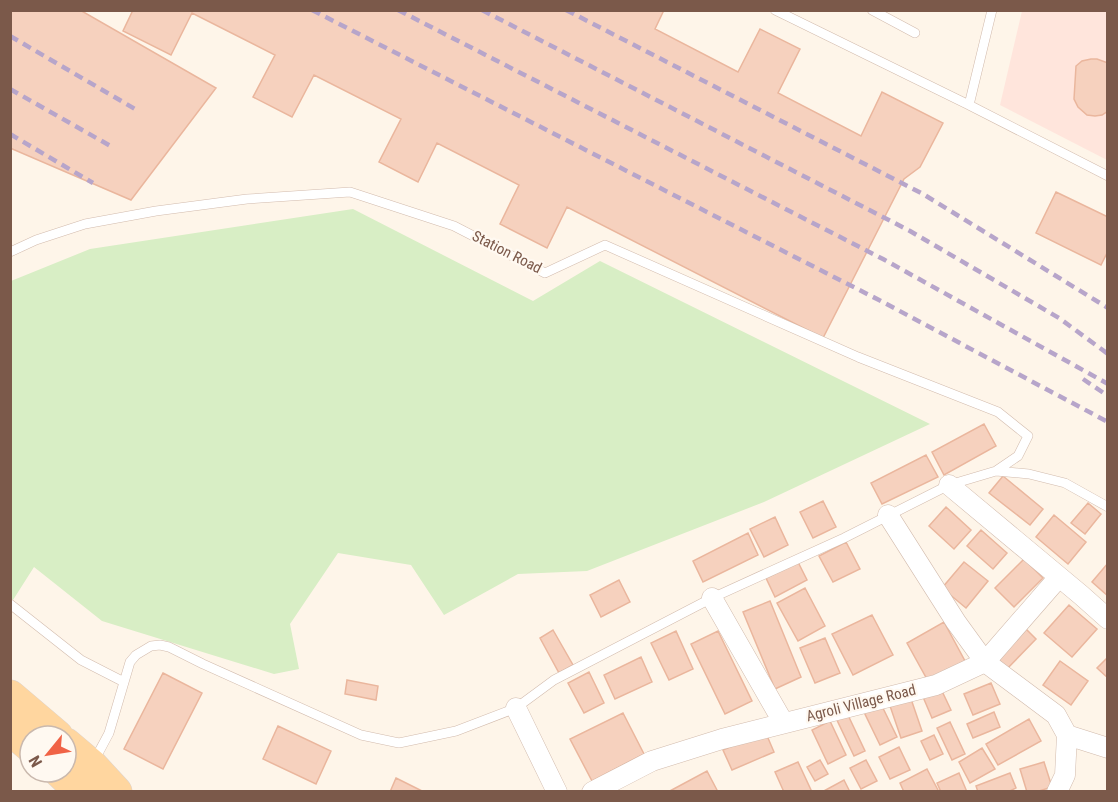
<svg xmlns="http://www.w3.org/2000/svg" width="1118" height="802" font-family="'Roboto Condensed',sans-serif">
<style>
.commercial{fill:#ffe5dc}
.green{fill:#d8eec5}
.building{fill:#f6d1be;stroke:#eab69d;stroke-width:1.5}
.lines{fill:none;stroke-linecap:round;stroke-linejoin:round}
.service-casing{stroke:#d2bbad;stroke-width:10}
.minor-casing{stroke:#d2bbad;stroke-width:21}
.primary-casing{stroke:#ddd4d0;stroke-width:33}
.service{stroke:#fff;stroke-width:9}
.minor{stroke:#fff;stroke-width:20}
.primary{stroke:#ffd69f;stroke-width:32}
.rail{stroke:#b7a5ca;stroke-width:4.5;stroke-dasharray:9 6;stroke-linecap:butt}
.labels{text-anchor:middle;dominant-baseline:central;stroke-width:4.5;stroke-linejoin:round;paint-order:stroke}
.street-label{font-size:15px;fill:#7b594a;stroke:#fff9f1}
</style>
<rect width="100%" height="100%" fill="#fef5e9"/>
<path class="commercial" d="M1022,11H1107V160L1000,105Z"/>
<path class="green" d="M353,209L533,301L600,261L930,424L764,502L587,571L518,574L444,615L411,565L338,553L290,624L299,669L274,674L102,621L34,567L13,600L11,598V281L90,249Z"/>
<path class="building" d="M10,10H80L216,88L131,200L10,148Z
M133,10H664L655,29L738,72L760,29L800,49L778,93L861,136L882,92L943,123L920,167L904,179L823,338L567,207L547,248L500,224L519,185L437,143L418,182L379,162L401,119L314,75L292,117L253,97L275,55L192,13L171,55L123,31Z
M1091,59H1097L1108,63V111L1102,115L1095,116L1087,115L1078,107L1074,99L1076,66L1082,61Z
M1056,192L1108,217V251L1101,265L1036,233Z
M984,424L996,446L944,475L932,452Z
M926,455L938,477L882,504L871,483Z
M1003,476L1043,509L1030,525L989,493Z
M823,501L836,527L813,538L800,512Z
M1088,503L1101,514L1085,534L1071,523Z
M946,507L971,530L954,549L929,526Z
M1054,515L1086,542L1068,564L1036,537Z
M775,517L788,545L764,557L750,529Z
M981,530L1007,553L993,569L967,546Z
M748,533L758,555L703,582L693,561Z
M846,542L860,569L833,582L819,556Z
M1024,559L1043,578L1014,607L995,588Z
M798,562L807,580L775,597L766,578Z
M964,562L988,581L966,608L942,588Z
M1108,563V596L1092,582Z
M619,580L630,602L601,617L590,595Z
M805,588L825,626L798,641L777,603Z
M770,601L801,677L775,689L743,612Z
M1069,605L1097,629L1072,657L1044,633Z
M872,615L893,655L853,675L832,634Z
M944,622L965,661L928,681L907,643Z
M1023,626L1036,639L1006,670L993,657Z
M553,630L573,665L559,673L540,638Z
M676,631L693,669L669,680L651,643Z
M718,631L752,701L725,714L691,644Z
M825,638L840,673L815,683L800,648Z
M641,657L652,682L615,699L604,675Z
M1108,657V678L1097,668Z
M1060,661L1088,681L1071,705L1043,685Z
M589,672L604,703L584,713L568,683Z
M163,673L202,693L163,769L124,749Z
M347,680L378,686L376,700L345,694Z
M991,683L1000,704L973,715L964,694Z
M941,689L951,710L932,718L923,697Z
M910,696L922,731L901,738L889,703Z
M880,702L897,737L880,745L863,710Z
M994,712L1000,727L973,738L967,724Z
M623,713L644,754L592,781L570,739Z
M847,713L865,751L854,756L836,718Z
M1029,719L1041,741L998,765L986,744Z
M830,721L846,755L828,764L812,730Z
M950,722L965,754L952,760L937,728Z
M278,726L331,751L316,784L263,759Z
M765,731L774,752L732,770L723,750Z
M934,735L943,754L930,760L921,741Z
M899,747L910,770L890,779L879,757Z
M982,748L995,769L970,783L959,762Z
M820,760L828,774L815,781L807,767Z
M866,760L877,781L861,789L850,768Z
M798,762L811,790L807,792H784L775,772Z
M1044,762L1052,787L1036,792H1027L1020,769Z
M927,769L939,792H904L900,783Z
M707,771L718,792H668Z
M959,773L967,792H941L937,783Z
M1010,773L1016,788L1008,792H978L976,786Z
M396,778L424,792H390Z
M844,780L850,792H822Z"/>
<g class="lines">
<g class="service-casing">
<path id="service" d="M775,10L969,105L992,10
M872,10L915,33
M969,105L1108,176
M10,252L36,240L85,224L156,211L247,199L350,192L454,226L545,273L605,245L858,357L998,412L1028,436L1018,456L996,471
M10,604L81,660L124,682
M94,761L109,733L130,662L136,655L151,646L160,645L169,647L203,664L361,735L399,743L456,731L516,708L554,680L712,598L844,538L949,485L996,471L1029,474L1065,483L1108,507"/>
</g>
<g class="minor-casing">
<path id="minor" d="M949,485L1081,595L1108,619
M888,515L956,622L985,662L1059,577
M712,598L783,722
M516,708L557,792
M592,792L652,761L722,739L936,685L985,662L1056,715L1067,735L1108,748
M1057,792L1065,775L1067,735"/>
</g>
<g class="primary-casing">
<path id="primary" d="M10,696L57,736
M10,729L30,746
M66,744L92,766L116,792
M60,772L81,792"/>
</g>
<use href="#service" class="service"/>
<use href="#minor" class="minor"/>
<use href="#primary" class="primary"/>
<path class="rail" d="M312,10L879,300L1108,422
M398,10L883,259L1108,384
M482,10L910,231L1059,318L1108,354
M566,10L923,194L1108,308
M10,36L135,109
M10,89L114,148
M10,134L93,183
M1083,379L1108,396"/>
</g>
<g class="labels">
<g class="street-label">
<text transform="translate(507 252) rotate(27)">Station Road</text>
<text transform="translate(861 703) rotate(-14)">Agroli Village Road</text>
</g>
</g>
<rect width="1118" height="802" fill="none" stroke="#7b594a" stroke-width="24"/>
<g transform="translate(48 754) rotate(240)"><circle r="28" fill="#fff9f1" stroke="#cab9ae" stroke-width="1.5"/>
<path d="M0-4.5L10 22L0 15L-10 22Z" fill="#f06346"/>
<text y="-9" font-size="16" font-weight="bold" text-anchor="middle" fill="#7b594a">N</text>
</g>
</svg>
